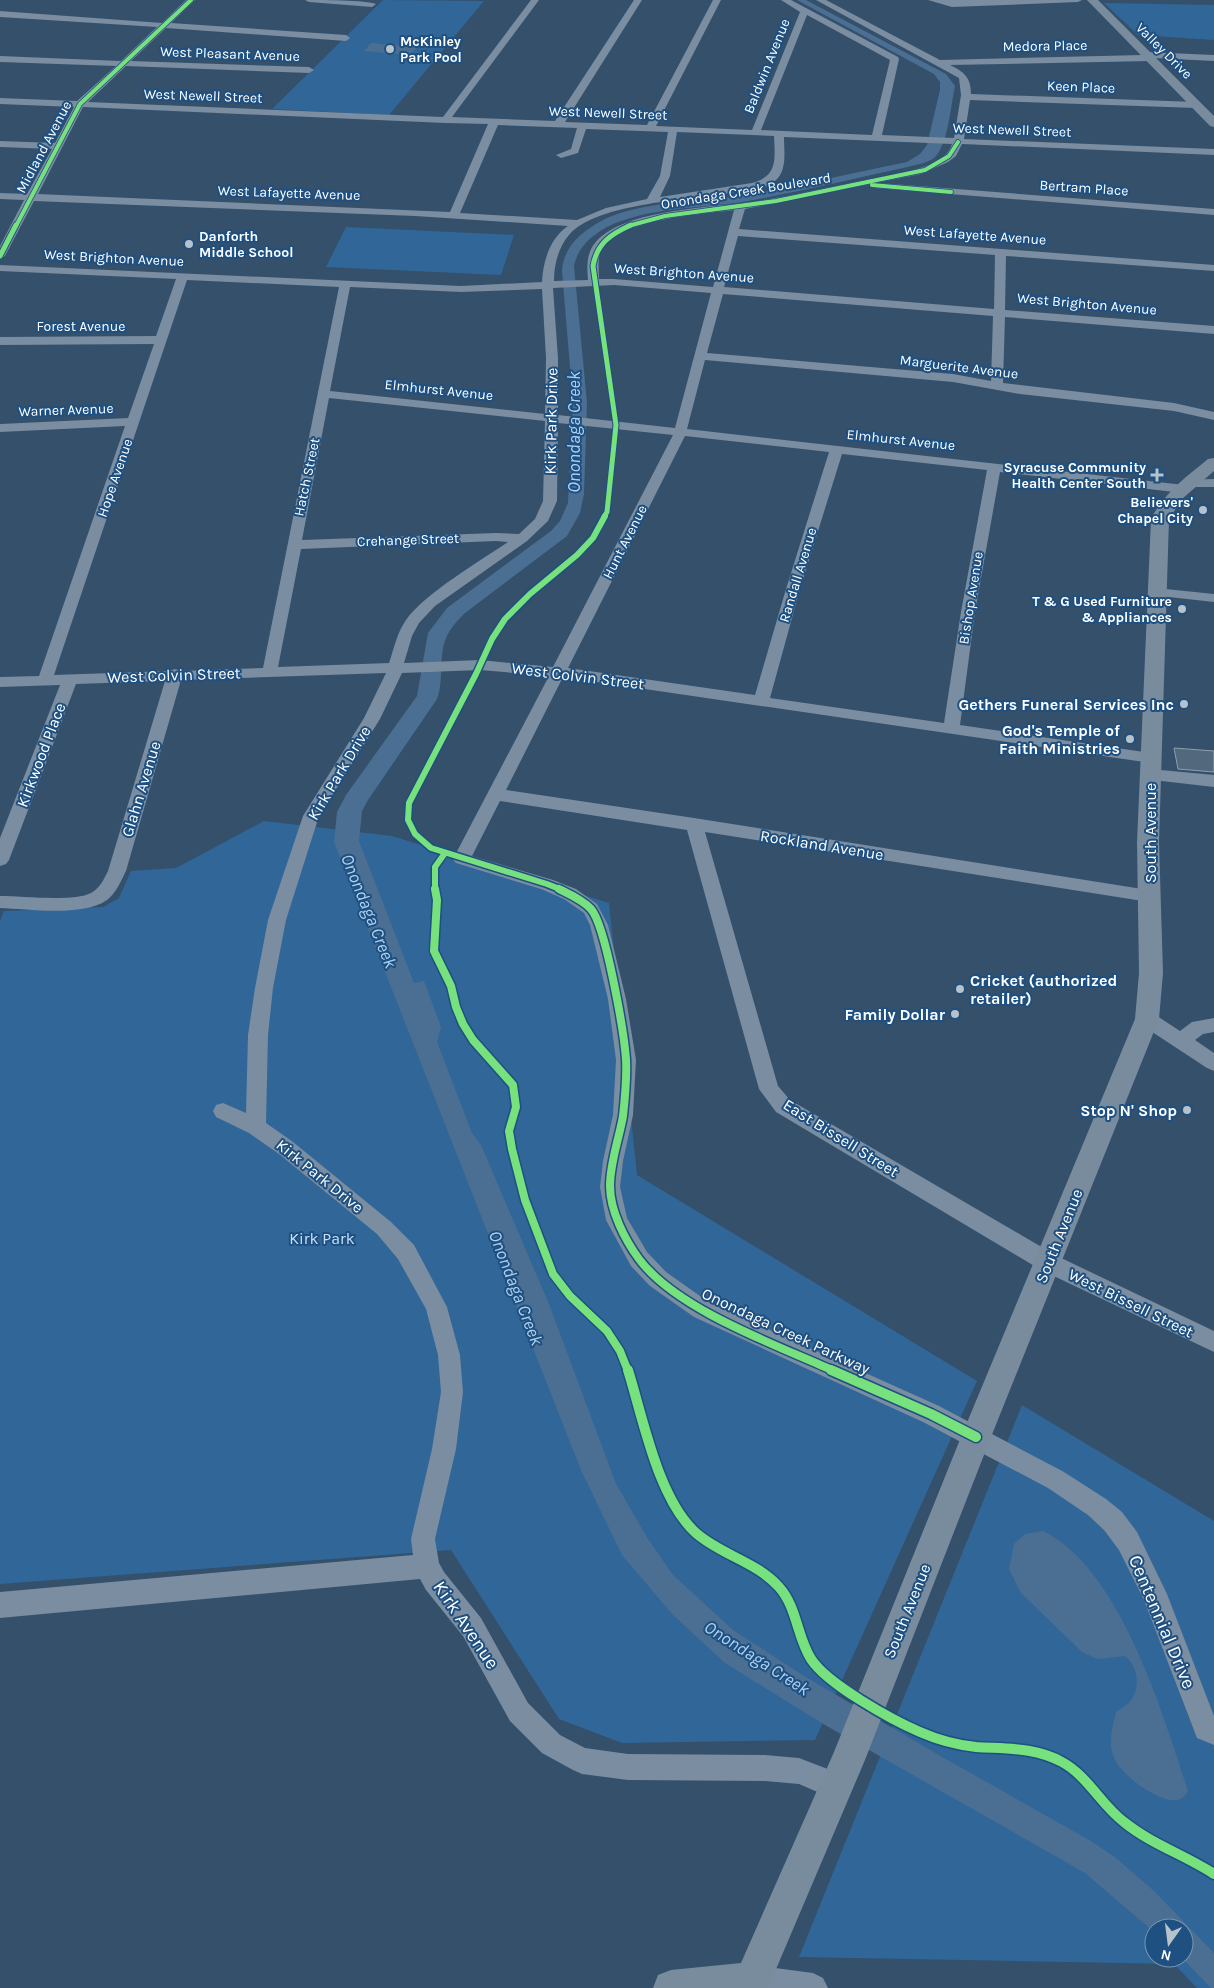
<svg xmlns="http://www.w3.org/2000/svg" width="1214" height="1988" font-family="Karla,sans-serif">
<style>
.green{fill:#316698;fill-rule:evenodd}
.water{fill:#4b6f92}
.building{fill:#52687d;stroke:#8e9faf}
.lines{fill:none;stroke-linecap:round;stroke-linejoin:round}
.minor{fill:#7a8da1;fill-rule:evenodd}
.major{fill:#798c9e;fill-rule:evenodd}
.cycleway-far4-casing{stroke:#1e5081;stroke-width:5.5}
.cycleway-far3-casing{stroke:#1e5081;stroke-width:7}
.cycleway-far2-casing{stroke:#1e5081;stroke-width:9}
.cycleway-far1-casing{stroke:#1e5081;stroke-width:11}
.cycleway-casing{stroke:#1e5081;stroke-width:13}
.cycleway-far4{stroke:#77e17e;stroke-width:4}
.cycleway-far3{stroke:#77e17e;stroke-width:5}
.cycleway-far2{stroke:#77e17e;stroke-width:6}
.cycleway-far1{stroke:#77e17e;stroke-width:8}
.cycleway{stroke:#77e17e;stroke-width:10}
.poi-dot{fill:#b8c2cb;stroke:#1e5081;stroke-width:2}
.labels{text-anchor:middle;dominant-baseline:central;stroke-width:4;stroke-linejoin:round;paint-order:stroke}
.far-poi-label{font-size:14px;font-weight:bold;fill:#fff;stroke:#1e5081;text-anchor:end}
.far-street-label{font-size:14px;fill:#fff;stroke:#1e5081}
.street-label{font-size:16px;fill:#fff;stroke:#1e5081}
.poi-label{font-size:16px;font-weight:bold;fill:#fff;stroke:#1e5081;text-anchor:end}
.park-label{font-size:16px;fill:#c7e0f7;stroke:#1e5081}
.water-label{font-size:18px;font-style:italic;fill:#aed1f1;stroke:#1e5081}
.near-street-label{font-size:19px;fill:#fff;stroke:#1e5081}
</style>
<rect width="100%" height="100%" fill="#34506b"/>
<path class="green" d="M383,0L484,1L389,115L272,109Z
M1104,3L1214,5V40L1138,35Z
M346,227L514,235L501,275L326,267Z
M264,821L392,836L609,903L637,1175L977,1381L815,1740L622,1743L559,1719L451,1550L0,1584V921L4,911L103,907L119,898L131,871L176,868Z
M1022,1405L1214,1521V1988H1197L1174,1964L799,1957ZM1154,1928H1184V1958H1154Z"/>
<path class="water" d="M797,0H806L946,74L955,86C951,104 948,146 934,158C927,163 919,164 912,166C857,178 803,191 748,201C702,209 650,206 607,227C591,236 578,247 574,266L587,403L584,494L580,513L567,536L465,613C459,619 452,626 448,634C437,654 445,679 437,699L368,800L362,811L359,841L414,983L424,981L441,1027L437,1042L472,1133L481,1145L549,1304L616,1484L648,1539L673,1575L733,1630L804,1676L937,1754L1089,1840L1115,1857L1155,1892L1214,1953V1988H1211L1182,1958H1184V1928H1154V1932L1085,1873L825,1725L725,1663L672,1614L622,1555L581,1470L334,842L337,812L346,795L417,696L428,633L447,608L551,531L560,521L568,503L573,403L562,271C564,245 582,231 605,219C644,201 697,202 739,196C795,187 851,173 907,162L920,154L927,145L940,90V82L934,74Z
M371,43L417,47L410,55L364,51Z
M1043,1531C1120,1568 1163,1714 1188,1791C1185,1795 1183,1799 1177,1800C1158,1803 1118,1773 1113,1755C1108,1741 1113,1726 1116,1712C1120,1709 1126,1706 1129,1703C1141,1689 1139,1667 1125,1656L1097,1659L1082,1652L1021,1593L1009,1569L1014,1544L1025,1534Z"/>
<path class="building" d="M1174,748L1214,751V772L1178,769Z"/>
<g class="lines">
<path class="minor" d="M186,0H195L171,23L346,35L350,38L346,41L166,28L131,61L309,67L314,70L309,73L126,66L88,102L443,117L531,0H539L452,117L555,121L634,0H642L565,122L647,125L713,0H721L656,126L752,130L800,12L781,0H791L898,57L899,59L882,135L954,138L961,95L959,78L816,0H826L940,60L1142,55L1146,52L1214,55V61L1154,58L1150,61L950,65C964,72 971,77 971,94L1196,102L1201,105L1196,108L970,100L964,139L1214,149V155L962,144L956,156L948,162L921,174L745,209L739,229L1214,265V271L1006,256L1005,310L1214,326V334L1005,317L1003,383L1174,403L1214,412V420L1174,411L1020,394L953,382L705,360L687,429L1184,485L1182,483L1184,480L1214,479V487H1188L1190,489L1188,492L1183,493L1000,472L975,612L960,725L1151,753L1157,754L1159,758L1157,762L1151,763L563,677L506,790L694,818L1155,891L1158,896L1155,901L1149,902L705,832L778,1086L790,1100L1057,1256L1214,1331V1352L1041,1270L776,1112L759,1089L687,830L500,801L472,856L553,880L576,889L597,904L608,925L626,999L636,1060L633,1115L623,1161L620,1187L627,1218L647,1252L666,1272L710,1303L939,1406L1064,1472L1106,1499L1122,1512L1137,1532L1167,1594L1214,1716V1745L1197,1738L1144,1600L1119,1550L1104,1530L1088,1515L1048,1488L923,1422L694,1317L650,1286L631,1266L606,1220L600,1187L603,1161L613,1115L616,1060L608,999L590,925L584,913L564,899L541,889L456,863L453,859L549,676L480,670L402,673L380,719L319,816L286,920L273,988L268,1035L266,1123L293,1142L391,1222L414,1245L447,1307L460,1355L463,1392L456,1449L435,1539L439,1563L444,1572L481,1618L528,1703L560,1735L585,1748L628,1754L765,1755L799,1758L846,1776L850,1786L846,1796L836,1800L799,1784L765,1781L628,1780L582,1774L573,1770L542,1753L510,1721L463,1636L426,1590L420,1579L0,1618V1592L413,1555L411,1539L432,1449L441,1392L438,1355L426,1309L398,1259L377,1234L279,1154L249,1133L216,1117L213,1111L216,1105L223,1103L246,1113L248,1035L255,988L268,920L303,816L364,718L386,673L181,680L126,871C121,881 116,893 107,900C83,917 28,909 0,908V896C21,896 74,902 91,893C100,888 104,879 108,871L165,681L76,684L9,860L6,864L0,866V838L60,685L0,687V677L39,676L125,426L0,432V424L128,418L154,344L0,345V337L156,336L176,279L0,271V265L461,286L542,282C543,261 550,238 568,226L415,216L34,201L5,256L0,259V246L24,200L0,199V193L27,194L52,149L0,147V141L55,143L74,107L0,104V98L77,101L116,66L0,62V56L121,61L157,27L0,17V11L162,23ZM807,15L890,60L872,135L761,130ZM83,107L445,123L488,124L450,212L38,194ZM498,125L577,128L571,149L556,155L561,158L578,153L586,129L668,132L660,176L647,199L606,208L577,220L460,213ZM677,132L774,136C775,159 778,176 752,183L660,197L670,176ZM784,137L952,144C949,154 940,160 931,164C911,173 887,175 865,180C824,188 783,198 742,203C702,208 621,211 595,243C586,254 587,267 588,280L554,281C554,265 558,248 569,235C597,202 694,200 736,192C750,190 769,189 778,178C787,167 784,150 784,137ZM734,210L713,287L614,279H599C599,270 597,258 602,249C620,219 702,214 734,210ZM738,236L995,255L994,309L724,287ZM187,280L339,287L263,668L181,671L175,669L169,671L54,675ZM614,285L711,293L675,428L558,415V358L553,288ZM350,287L461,292L542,289L546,358L545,414L330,391ZM723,294L993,316L991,381L953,374L707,353ZM329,398L545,421L543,501L535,519L519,534L496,533L302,540ZM558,423L673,435L553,667L480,660L404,663L412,636L419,623L435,606L527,541L548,521L557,501ZM685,436L829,452L786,589L755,695L568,668ZM842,454L987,470L961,612L944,723L770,698L800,589ZM496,541L508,542C480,561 424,594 406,620C397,633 394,648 389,663L278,667L301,549Z
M305,0C319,0 367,0 376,4L372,7L309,2Z
M928,0H1082L1078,2L952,7Z
M879,183L1214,209V215L875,188L874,186L875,184Z
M1156,588L1214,594V602L1151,595L1149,592L1151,589Z
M1150,769L1214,775V787L1144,779L1142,775L1144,771Z
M1147,1012L1154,1014L1180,1031L1192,1022L1214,1018V1032L1203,1034L1195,1040L1214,1053V1071L1207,1068L1140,1024L1137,1019L1140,1014Z
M752,1965L813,1973L823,1978L828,1988H741L737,1980L742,1970Z"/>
<path class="major" d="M1087,0H1098L1214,116V127L1210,126Z
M1214,458V471L1182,499L1169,519L1159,842L1163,973L1159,1019L991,1437L865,1760L768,1988H653L658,1975L671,1970L741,1963L834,1752L961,1437L1135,1019L1139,973L1137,842L1151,519C1164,493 1186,477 1208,459Z"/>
<g class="cycleway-far4-casing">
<path id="cycleway-far4" d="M872,185L951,192
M16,226L80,104L191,0
M628,226L665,216L776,201L925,170L949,156L958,142"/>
</g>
<g class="cycleway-far3-casing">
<path id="cycleway-far3" d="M0,256L16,225
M604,517L607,512L616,425L593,266C597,243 611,234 631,225"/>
</g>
<g class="cycleway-far2-casing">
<path id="cycleway-far2" d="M435,890V867L445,853
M562,890L547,884L431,848L415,834L408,820L409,803L476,674L492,639L505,619L530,594L577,555L593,538L605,516"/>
</g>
<g class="cycleway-far1-casing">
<path id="cycleway-far1" d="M435,889L437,900L434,951L451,986L456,1007L463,1024L473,1040L513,1085L516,1107L509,1131L512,1149L525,1200L553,1274L570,1296L607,1331L620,1351L628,1371
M559,889C569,894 583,900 591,909C606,926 624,1033 626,1059C627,1077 625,1098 623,1116C619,1139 610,1162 610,1186C610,1211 625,1240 639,1259C677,1310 777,1345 834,1371"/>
</g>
<g class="cycleway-casing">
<path id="cycleway" d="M628,1370C643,1418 658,1499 696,1533C721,1555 757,1562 779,1587C797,1607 797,1637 811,1659C827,1684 892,1720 920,1732C938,1740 957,1745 976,1747C1006,1749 1035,1747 1062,1762C1088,1776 1101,1805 1124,1822C1151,1844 1185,1855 1214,1874
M831,1370L931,1414L976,1437"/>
</g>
<use href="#cycleway-far4" class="cycleway-far4"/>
<use href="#cycleway-far3" class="cycleway-far3"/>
<use href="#cycleway-far2" class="cycleway-far2"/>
<use href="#cycleway-far1" class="cycleway-far1"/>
<use href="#cycleway" class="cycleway"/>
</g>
<g class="poi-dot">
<circle cx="390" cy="49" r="5"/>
<circle cx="189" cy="244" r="5"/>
<path d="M1154.5 467.5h5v5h5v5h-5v5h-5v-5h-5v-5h5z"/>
<circle cx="1203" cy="510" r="5"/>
<circle cx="1182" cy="609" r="5"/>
<circle cx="1184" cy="704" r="5"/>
<circle cx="1130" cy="739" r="5"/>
<circle cx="960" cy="989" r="5"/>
<circle cx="955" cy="1014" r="5"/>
<circle cx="1187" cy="1110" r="5"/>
</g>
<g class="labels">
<g class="far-poi-label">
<text x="400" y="41" text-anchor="start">McKinley<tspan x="400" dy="16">Park Pool</tspan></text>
<text x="199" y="236" text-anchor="start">Danforth<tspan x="199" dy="16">Middle School</tspan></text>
<text x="1146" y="467">Syracuse Community<tspan x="1146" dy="16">Health Center South</tspan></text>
<text x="1193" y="502">Believers'<tspan x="1193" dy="16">Chapel City</tspan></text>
<text x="1172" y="601">T &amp; G Used Furniture<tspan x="1172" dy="16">&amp; Appliances</tspan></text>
</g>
<g class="far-street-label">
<text transform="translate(1045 46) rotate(-1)">Medora Place</text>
<text transform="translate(1164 51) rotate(45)">Valley Drive</text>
<text transform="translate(230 54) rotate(2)">West Pleasant Avenue</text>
<text transform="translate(767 66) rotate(-68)">Baldwin Avenue</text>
<text transform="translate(1081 87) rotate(2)">Keen Place</text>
<text transform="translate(203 96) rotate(2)">West Newell Street</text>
<text transform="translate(608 113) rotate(2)">West Newell Street</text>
<text transform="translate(1012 130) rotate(2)">West Newell Street</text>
<text transform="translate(44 147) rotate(-62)">Midland Avenue</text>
<text transform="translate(1084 188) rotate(4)">Bertram Place</text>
<text transform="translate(746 191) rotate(-9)">Onondaga Creek Boulevard</text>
<text transform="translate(289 193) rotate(2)">West Lafayette Avenue</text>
<text transform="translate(975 235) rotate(4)">West Lafayette Avenue</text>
<text transform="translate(114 258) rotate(3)">West Brighton Avenue</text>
<text transform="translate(684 273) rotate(4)">West Brighton Avenue</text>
<text transform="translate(1087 304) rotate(5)">West Brighton Avenue</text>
<text x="81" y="326">Forest Avenue</text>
<text transform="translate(959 367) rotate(7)">Marguerite Avenue</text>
<text transform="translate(439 390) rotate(6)">Elmhurst Avenue</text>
<text transform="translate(66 410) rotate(-2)">Warner Avenue</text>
<text transform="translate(901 440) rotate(6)">Elmhurst Avenue</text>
<text transform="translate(307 477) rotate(-78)">Hatch Street</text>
<text transform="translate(115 478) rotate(-71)">Hope Avenue</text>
<text transform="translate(408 540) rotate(-2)">Crehange Street</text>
<text transform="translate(625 542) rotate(-63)">Hunt Avenue</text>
<text transform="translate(798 575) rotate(-73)">Randall Avenue</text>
<text transform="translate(971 598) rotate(-81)">Bishop Avenue</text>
</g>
<g class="street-label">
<text transform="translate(551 421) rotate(-89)">Kirk Park Drive</text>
<text transform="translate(174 675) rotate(-2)">West Colvin Street</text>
<text transform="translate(578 676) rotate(7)">West Colvin Street</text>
<text transform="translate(41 755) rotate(-69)">Kirkwood Place</text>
<text transform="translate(339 773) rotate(-59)">Kirk Park Drive</text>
<text transform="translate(141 789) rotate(-73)">Glahn Avenue</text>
<text transform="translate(1150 833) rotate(-90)">South Avenue</text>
<text transform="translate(822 845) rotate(9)">Rockland Avenue</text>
<text transform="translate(841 1138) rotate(32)">East Bissell Street</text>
<text transform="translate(320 1176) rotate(39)">Kirk Park Drive</text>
<text transform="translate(1059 1236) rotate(-68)">South Avenue</text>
<text transform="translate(1131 1303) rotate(26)">West Bissell Street</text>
<text transform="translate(786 1331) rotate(25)">Onondaga Creek Parkway</text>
<text transform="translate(907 1611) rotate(-68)">South Avenue</text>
</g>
<g class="poi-label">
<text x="1174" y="704">Gethers Funeral Services Inc</text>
<text x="1120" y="730">God's Temple of<tspan x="1120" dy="18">Faith Ministries</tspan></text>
<text x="970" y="980" text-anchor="start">Cricket (authorized<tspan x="970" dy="18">retailer)</tspan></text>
<text x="945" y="1014">Family Dollar</text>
<text x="1177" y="1110">Stop N' Shop</text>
</g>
<g class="park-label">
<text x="322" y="1238">Kirk Park</text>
</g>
<g class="water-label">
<text transform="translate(574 432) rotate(-90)">Onondaga Creek</text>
<text transform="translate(369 911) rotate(68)">Onondaga Creek</text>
<text transform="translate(516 1288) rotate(69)">Onondaga Creek</text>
<text transform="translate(757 1658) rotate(33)">Onondaga Creek</text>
</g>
<g class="near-street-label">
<text transform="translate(1162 1622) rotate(67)">Centennial Drive</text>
<text transform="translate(466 1625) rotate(56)">Kirk Avenue</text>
</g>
</g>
<g transform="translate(1169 1943) rotate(194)"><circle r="24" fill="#1e5081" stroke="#7896b3"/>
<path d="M0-4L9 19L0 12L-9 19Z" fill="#b8c2cb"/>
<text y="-8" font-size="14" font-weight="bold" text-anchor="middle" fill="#ffffff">N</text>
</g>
</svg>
